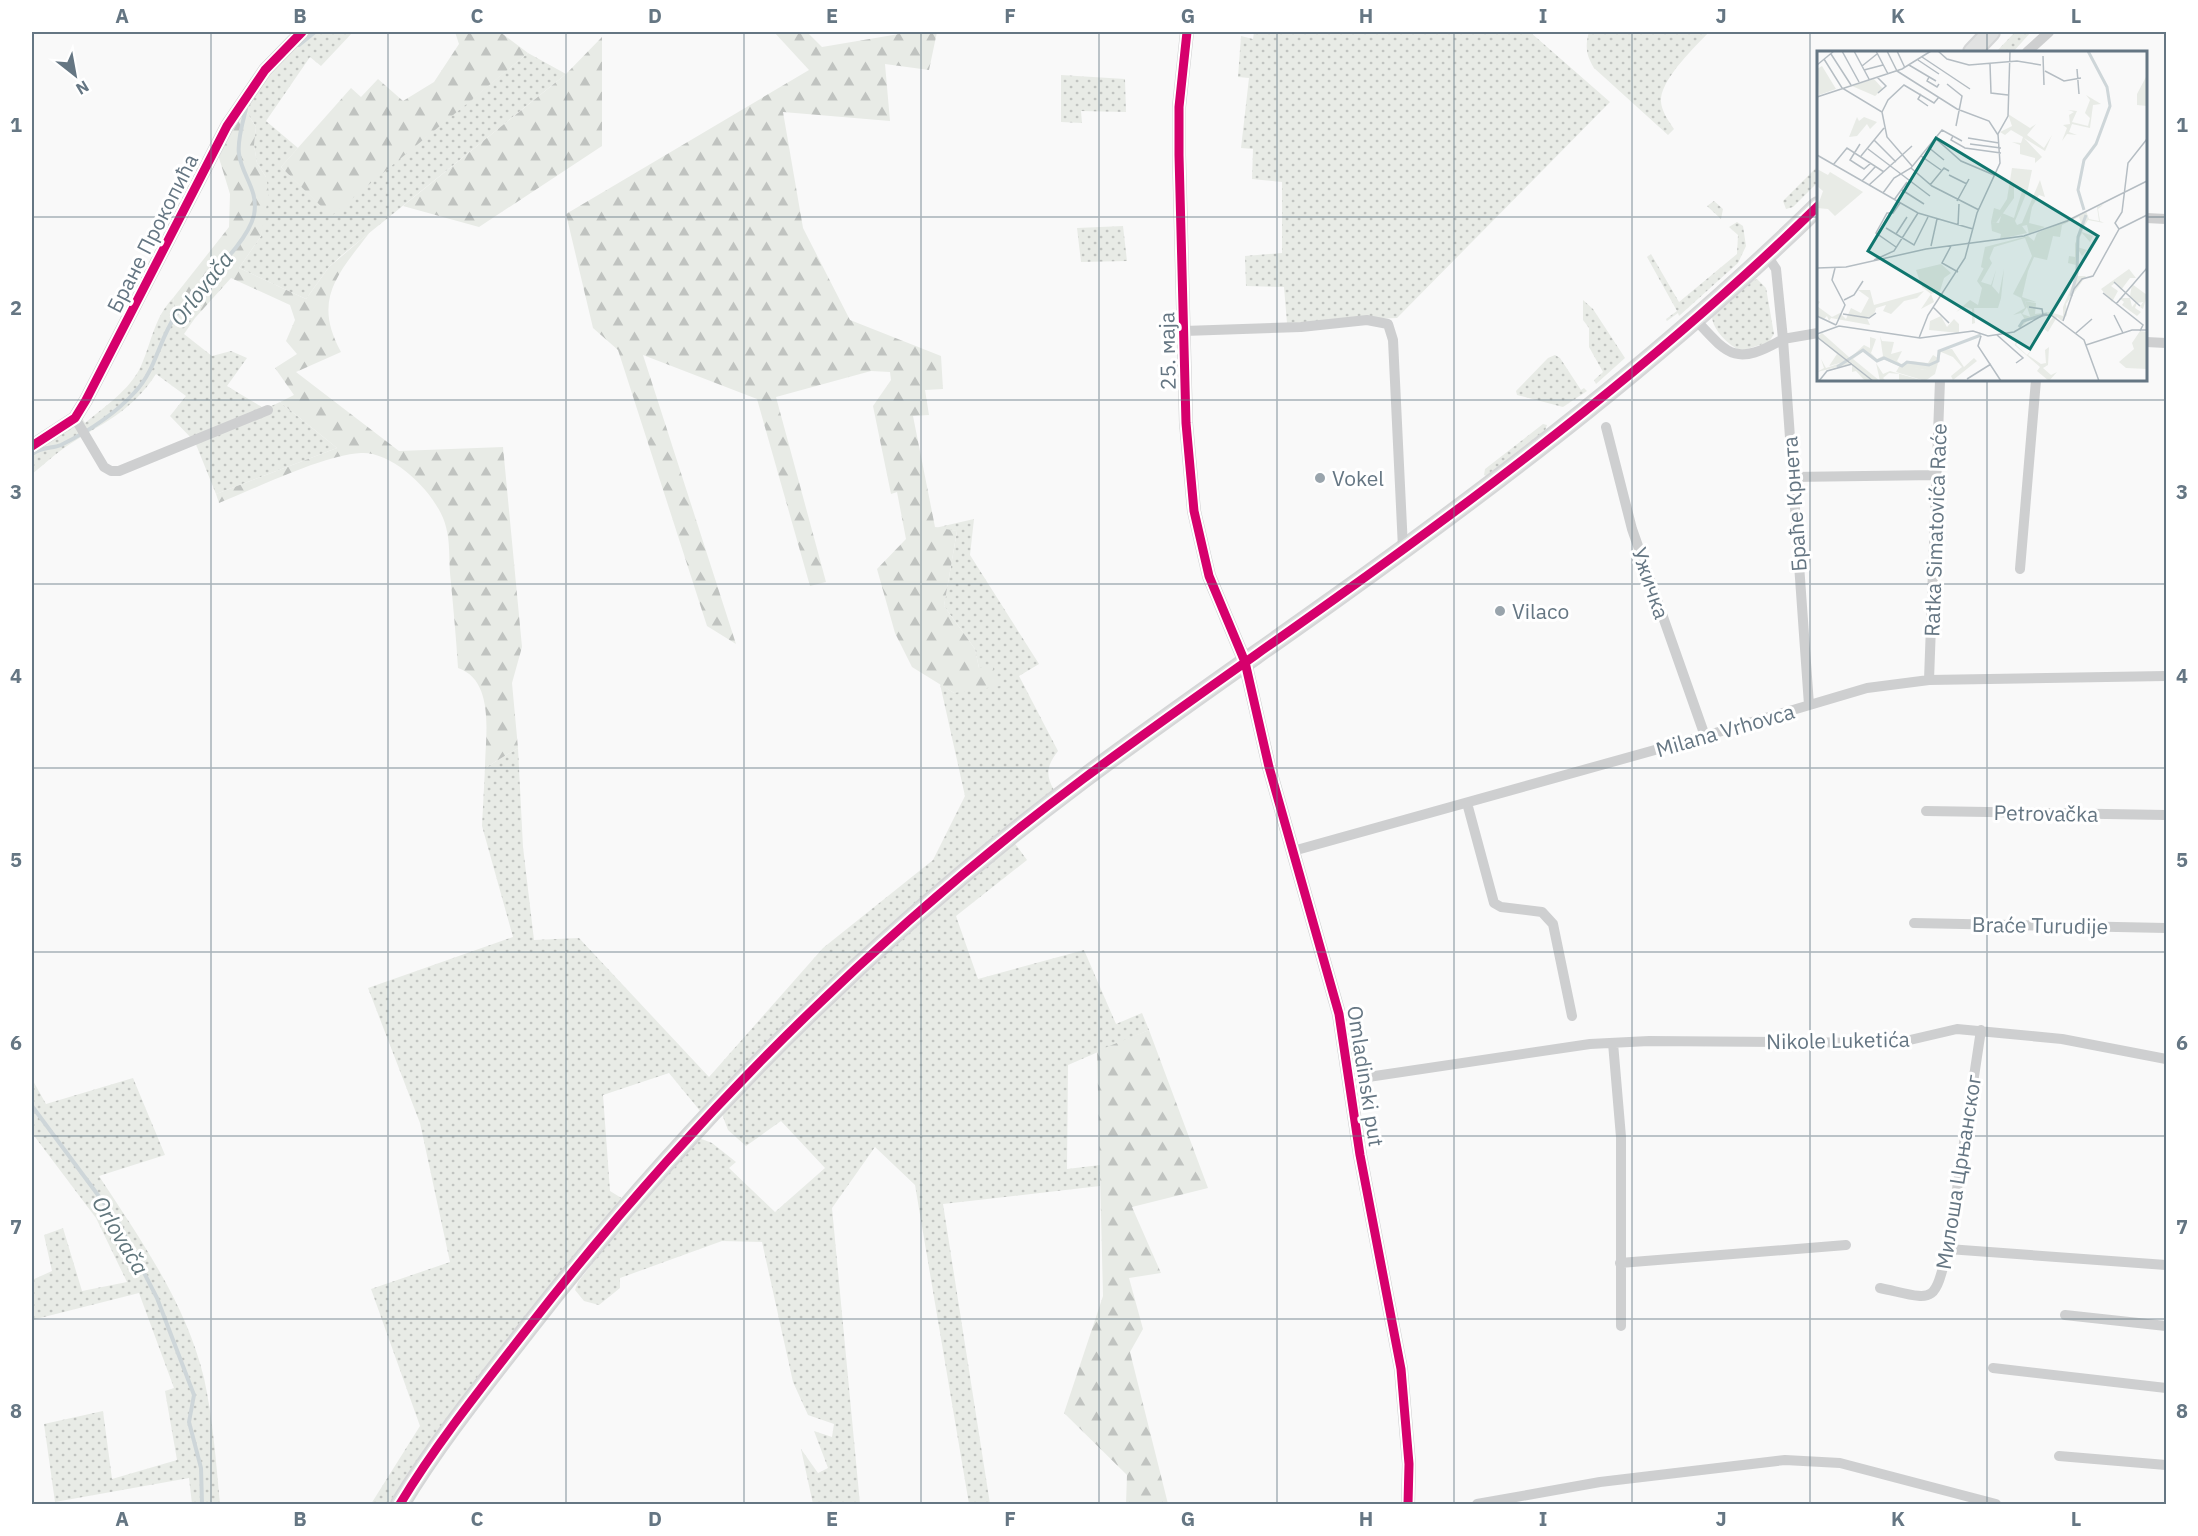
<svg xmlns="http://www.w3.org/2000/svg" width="2198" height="1536" font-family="'IBM Plex Sans',sans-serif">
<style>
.grass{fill:url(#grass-dots)}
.forest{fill:url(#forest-firs)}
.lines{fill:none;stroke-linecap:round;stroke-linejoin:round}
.stream{stroke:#ced6d9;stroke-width:4}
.primary-casing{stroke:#d5d6d7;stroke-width:20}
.minor{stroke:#cecfd0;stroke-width:10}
.tertiary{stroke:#cecfd0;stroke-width:14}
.primary{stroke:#e1e2e2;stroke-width:16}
.cycleway-casing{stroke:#fff;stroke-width:13}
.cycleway{stroke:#d6006c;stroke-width:9}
.grid{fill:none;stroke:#657683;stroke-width:1.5;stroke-opacity:0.55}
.poi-dot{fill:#99a4ac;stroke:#fff;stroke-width:2}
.labels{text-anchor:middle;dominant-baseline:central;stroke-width:6;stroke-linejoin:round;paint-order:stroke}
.street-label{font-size:21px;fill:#657683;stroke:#fff}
.poi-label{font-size:21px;fill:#657683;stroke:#fff;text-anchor:start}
.water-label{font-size:22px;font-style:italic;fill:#60757c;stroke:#fff}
.inset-river{fill:none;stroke:#ced6d9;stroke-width:3}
.inset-road{fill:none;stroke:#b5bdc3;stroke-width:1.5}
.view{fill:#0f766e;fill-opacity:0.15;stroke:#0f766e;stroke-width:3}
.inset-edge{fill:none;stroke:#657683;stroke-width:3}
.neatline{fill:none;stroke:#657683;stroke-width:2}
.grid-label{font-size:20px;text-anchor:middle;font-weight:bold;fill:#657683}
</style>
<defs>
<pattern id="grass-dots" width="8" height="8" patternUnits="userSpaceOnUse" patternTransform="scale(1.5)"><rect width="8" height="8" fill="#e8ebe6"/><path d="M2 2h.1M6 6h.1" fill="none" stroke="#c0c3c0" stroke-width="1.8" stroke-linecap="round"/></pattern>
<pattern id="forest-firs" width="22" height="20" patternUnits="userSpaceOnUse" patternTransform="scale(1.5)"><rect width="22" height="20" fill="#e8ebe6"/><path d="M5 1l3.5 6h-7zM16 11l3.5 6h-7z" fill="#c0c3c0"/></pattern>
</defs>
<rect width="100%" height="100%" fill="#f9f9f9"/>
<path class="grass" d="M301,32H353L321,66L310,57L266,121L298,148L281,167L331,215L528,53L566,74L342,255L329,267L306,299L239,268L261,236L266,177L257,163L254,145L256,127L241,103Z
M1254,32H1530L1610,102L1397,318L1287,323L1284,287L1246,286L1245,256L1282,253V182L1252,179L1253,149L1241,148L1249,78L1238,77L1241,36L1253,39Z
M1589,32H1709C1695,47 1664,76 1661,98C1660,109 1668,120 1674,129L1668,135L1594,68C1586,55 1585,46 1589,32Z
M2015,32H2031L2013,52H1996Z
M1061,75L1125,79L1126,112L1081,111L1082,123L1061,122Z
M1818,166V182L1793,207L1786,209L1783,201Z
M1714,201L1723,209L1721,219L1707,206Z
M1737,222L1743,226L1746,246L1738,263L1679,316L1678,313L1667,321L1666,319L1677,311L1647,257L1651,254L1679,302L1737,254L1738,235L1729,227Z
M1123,226L1127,261L1081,262L1077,228Z
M1757,279L1766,288L1774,334L1769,342L1741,351C1730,346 1712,330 1712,316L1748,283Z
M173,298L177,318H195L184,334L212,356L231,351L247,358L227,386L265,409L280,402L337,448L216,494L195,442L170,416L186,396L156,374C130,414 101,423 64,448C53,456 42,466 32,474V446L79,412L85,423C104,407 130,390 141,366C152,341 154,318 173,298Z
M1583,300L1593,309L1625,358L1596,384L1594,380L1603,372L1589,347V328L1583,320Z
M1555,355L1560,358L1581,390L1584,388L1587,391L1563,407L1517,395L1516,391L1548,358Z
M1543,424L1547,425L1545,431L1487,476L1484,475L1485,469Z
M974,519L970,555L1039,664L1019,676L1058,751C1047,765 1045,775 1054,790L966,862L857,959L701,1112L669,1073L603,1095L610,1191L623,1199C544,1296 456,1397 391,1504H371L420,1426L371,1289L450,1262L420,1123L368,988L513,937L482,826L485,768L518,748L523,847L534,940L579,938L709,1077L823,948L933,860L965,796L940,684L954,693L979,668L975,649L944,606L957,531L935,528Z
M1013,841L1027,860L956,916L978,979L1084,950L1116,1024L1142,1013L1149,1030L1068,1065L1067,1169L1100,1165V1186L943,1204L990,1504H969L915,1185L875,1147L832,1208L860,1504H813L801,1449L818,1473L828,1468L814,1431L832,1437L834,1424L808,1415L793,1382L762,1242L722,1241L620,1278V1288L599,1305L584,1301L575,1290L578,1282L625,1221L699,1138L712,1143L736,1162L729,1168L775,1212L825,1168L781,1121L746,1146L728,1130L722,1114C813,1016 913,929 1013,841Z
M133,1078L165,1155L99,1176C140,1239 186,1303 204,1378C213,1419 216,1462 220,1504H192L189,1478L55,1502L44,1424L103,1411L112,1479L177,1460L165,1391L174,1388L139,1293L32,1320V1280L52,1271L44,1235L63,1228L82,1291L127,1282L96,1218L32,1133V1079L46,1104Z"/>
<path class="forest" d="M455,32H500L528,53L331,216L281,167L351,88L361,97L378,79L403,101L434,82L459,44Z
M774,32H807L822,47L899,34L900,32H937L929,70L885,64L890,121L783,112L803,228L850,320L941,356L943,389L925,390L929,415L913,416L935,527L957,531L944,606L975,649L979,668L992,666L1000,686L954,693L912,667L895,633L877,569L906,539L897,492L891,494L873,406L891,380L890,372L871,371L776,397L826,582L810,586L757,399L643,355L736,644L707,626L618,350L593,328L566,214L809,70Z
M602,37V146L479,227L403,206L566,74Z
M241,103L256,127L254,145L257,163L266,177L269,193L261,236L239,268L306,299L329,267L370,232C338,274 312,299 341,352L296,372L399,451L503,447L522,647L512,683L518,748L485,768C485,738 496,681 458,668C456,636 453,604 450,573C449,558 450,541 446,527C439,496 394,451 361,453C323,455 257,488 219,503L216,494L337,448L280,402L294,395L275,368L297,354L286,341L295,320L290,305L231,278L195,318L177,319L173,298L229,227L230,194L219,158L223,133Z
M1149,1030L1208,1188L1132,1207L1161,1273L1129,1278L1143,1329L1130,1352L1168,1504H1126L1127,1475L1064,1413L1103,1296L1097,1051Z"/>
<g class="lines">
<path class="stream" d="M299,45L315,32
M32,454C44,446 52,449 61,445C87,432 116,413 135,392C156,370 159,339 176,315C196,286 246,248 254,215C259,190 242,176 239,154C237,141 243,121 246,109
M32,1106L118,1222L157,1298L194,1395L189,1422L201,1468L202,1504"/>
<g class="primary-casing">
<path id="primary" d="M1972,52L1991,32
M400,1504C438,1441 486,1382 531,1324C690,1120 876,934 1083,779C1166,717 1252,658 1336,598C1504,478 1670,351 1818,206"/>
</g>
<path class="minor" d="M2027,52L2049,32
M2146,218L2166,219
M1694,318C1728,355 1735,367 1783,339L1776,269L1766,254
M1184,331L1301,327L1367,320L1388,324L1393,340L1403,548
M2146,342L2166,343
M75,418L104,467L111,471H119L268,410
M1606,427L1632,529L1705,736
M1792,477L1937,475
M2020,569L2036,380
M1929,680L1940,380
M1809,705L1783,339L1818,333
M1467,803L1494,903L1501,907L1542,912L1553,924L1572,1016
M1926,811L2166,815
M1293,851L1705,736L1867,688L1929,680L2166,676
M1914,923L2166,928
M1613,1043L1621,1137V1326
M1348,1080L1590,1044L1649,1041L1897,1043L1957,1029L2062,1039L2166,1059
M1948,1249L2166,1265
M1620,1263L1846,1245
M1880,1288C1936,1300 1933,1306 1948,1249L1981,1030
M2065,1315L2166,1326
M1993,1368L2166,1388
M2059,1456L2166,1465
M1477,1504L1600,1482L1785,1460L1840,1463L1996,1504"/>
<path class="tertiary" d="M1187,32L1179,107V155L1186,423L1194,511L1209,576L1245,662L1269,767L1339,1014L1360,1155L1401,1369L1409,1464L1408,1504
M32,446L75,418L86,400L227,126L265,70L302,32"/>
<use href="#primary" class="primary"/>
<g class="cycleway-casing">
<path id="cycleway" d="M1187,32L1179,107V155L1186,423L1194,511L1209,576L1245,662L1269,767L1339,1014L1360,1155L1401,1369L1409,1464L1408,1504
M32,446L75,418L86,400L227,126L265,70L302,32
M400,1504C438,1441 486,1382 531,1324C690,1120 876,934 1083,779C1166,717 1252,658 1336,598C1504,478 1670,351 1818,206"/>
</g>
<use href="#cycleway" class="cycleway"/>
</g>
<path class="grid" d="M211,32V1504M388,32V1504M566,32V1504M744,32V1504M921,32V1504M1099,32V1504M1277,32V1504M1454,32V1504M1632,32V1504M1810,32V1504M1987,32V52M32,217H1818M2146,217H2166M1987,380V1504M32,400H2166M32,584H2166M32,768H2166M32,952H2166M32,1136H2166M32,1319H2166"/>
<g class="poi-dot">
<circle cx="1320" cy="478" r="6"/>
<circle cx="1500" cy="611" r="6"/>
</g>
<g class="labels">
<g class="street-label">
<text transform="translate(152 233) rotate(-63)">Бране Прокопића</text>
<text transform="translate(1167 351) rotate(-91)">25. маја</text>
<text transform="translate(1794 504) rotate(-94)">Браће Крнета</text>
<text transform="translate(1935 530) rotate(-88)">Ratka Simatovića Raće</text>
<text transform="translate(1651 583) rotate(71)">Ужичка</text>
<text transform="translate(1725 730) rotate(-16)">Milana Vrhovca</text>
<text transform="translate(2046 813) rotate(1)">Petrovačka</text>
<text transform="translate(2040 925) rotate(1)">Braće Turudije</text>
<text transform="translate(1838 1040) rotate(-1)">Nikole Luketića</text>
<text transform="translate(1366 1076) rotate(81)">Omladinski put</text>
<text transform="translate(1958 1172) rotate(-81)">Милоша Црњанског</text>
</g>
<g class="poi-label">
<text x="1332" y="478">Vokel</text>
<text x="1512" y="611">Vilaco</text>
</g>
<g class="water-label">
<text transform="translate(201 288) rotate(-52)">Orlovača</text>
<text transform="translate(121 1235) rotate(59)">Orlovača</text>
</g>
</g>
<g transform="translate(1817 51)">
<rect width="330" height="330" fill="#f9f9f9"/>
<path d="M269,44L284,53L276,54L273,77L255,73L252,81L260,84L250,83L245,90L250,77L246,74L253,73L252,64L257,61L251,59L260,60L255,71L271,75L273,67L268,62L273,49ZM191,63L213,77L219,73L210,84L227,97L235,84L228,100L207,87L225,106L218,112V107L203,103V94L195,91L204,92L206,86L194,79L188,84L183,81L195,75ZM40,66L42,70L47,66L60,71L53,78L50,73L40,85L32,86ZM0,118L11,124L13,121L46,141L18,165L11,158L0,157L6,140L0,135ZM223,129L228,146L222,144L215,156L212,172L228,176L212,183L210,174L205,175L210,182L183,188L184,183L175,180L174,171L182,172L185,162L197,167L206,137L211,138L198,170L200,174L205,172ZM287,153L281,158L283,170L287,172L271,169L267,176L279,182L267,177L265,181L276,185L273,191L265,182L262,188L260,196L270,199L265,205L261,198V225H269L249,253L250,264L245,270L240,266L231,281L227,278L236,266L225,263L214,268L208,250L219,252L218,263L233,261L246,265V256L257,230L259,214L251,212L252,205L258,206V193L265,175L262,166L245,174L243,186L236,185L230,209L217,206L211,220H208L215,205L208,187L177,196L168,218L164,216L168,196L211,185L217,190L220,182L269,160L272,168L282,170L280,156ZM124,213L134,222L127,227L123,240L114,243L117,251L104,258L114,243L105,236L99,219ZM312,218L319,227H313L304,239L298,232L294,235L301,240L295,251L284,238ZM315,233L330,244L326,258L323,256L326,251L320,252L318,257L324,261L320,265L305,254L307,251L302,247H313L315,256L319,251L313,245ZM41,239H53L57,254L107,240L100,247L87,250L74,263L66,260L69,254L59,257L57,264L50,267L53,274L14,267L12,270L10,265L7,268L0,264V249L3,251L0,255L15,266L23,262L29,268L34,257L44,262L52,247ZM124,265L130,276L137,268L142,273V282L112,279L113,270ZM5,282L33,307L47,294L53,297V286L59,288L54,302L60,308L66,305L63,285L65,290L77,291L74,303L85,300L80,310L84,313L94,310L111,312L116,304L121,307L122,299L135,298L147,316L157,307L160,310L136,329L134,325L145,316L136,306L124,301L118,323L108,330L117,312L108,319L82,315L66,308L60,311L47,300L36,308L63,330L59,312L66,323L73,320L107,330H82V323L72,322L66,327L69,330H48L39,320L35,321V315L31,308L33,313L0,321L7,317L4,308L9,317L27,311L12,315L20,303L0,286ZM199,289L201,291L199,294L210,304L218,295L211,304L224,313L229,312L228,299L232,296L231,314L226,317L234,324L240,321L232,330L220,320L223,316L194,291L198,294Z" fill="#e8ebe6"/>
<path d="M330,24V55L320,54V43ZM195,117L215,119L211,138L197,136V147L179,172L174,171L177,157L183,159L190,148ZM170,203L175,212L164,231L174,234L179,219L175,235L182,243L187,218L184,247L181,257H157L158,272L155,273V258L148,256L139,261L153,249L161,254L165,237L160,230L170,211ZM208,220H211L205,246L219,251L208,250L210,256L205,263L214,266L200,280L207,267L204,262L196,264L208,257L204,247L196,243ZM323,280L330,281V318L309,317L302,311L317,298L315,292ZM120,313L108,330L79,321L83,314L108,319L110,314Z" fill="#e8ebe6"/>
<path d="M5,15L19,38L2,44L0,18ZM57,28L66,38L58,45L35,35Z" fill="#e8ebe6"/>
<path class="inset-river" d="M267,159L261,139L267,109L279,93L293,55L290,36L271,0M254,245L260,222L261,186L269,164M202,276L206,270L230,263M20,316L46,299L60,310L67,307L85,315L90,311L112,314L121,310L122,300L164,284"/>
<path class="inset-road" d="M25,0L42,31M37,0L52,28M59,0L71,23M70,0L80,20M80,0L88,17M121,0L130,8L152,14L200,10L224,14M14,3L34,34M226,5L227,34M105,6L153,38M7,8L25,37L65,61L70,86L95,115M101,9L122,23M173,13L174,42L191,44M0,14L17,0M92,14L119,30M45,15L60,3M260,18L262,43M47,19L66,14M80,20L140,58L172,70L181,84M228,20L247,30L264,27M60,26L69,35L61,42M112,26L110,30L120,36L122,33M130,33L145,45L139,75M104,43L101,48L111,55M0,46L85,18L114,0M65,61L71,49L87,34L117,52L122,46M136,85L134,89L148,97L184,102M118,87L144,110L177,124M151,87L182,92M57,89L79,111M43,93L33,109L47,118L54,112M153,93L184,97M111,96L127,109M51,98L113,145M0,104L101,162L156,178M44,105L67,77M104,105L124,119M16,114L30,97L67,121M94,117L115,135L162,159M132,124L150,133M45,130L59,115M52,134L95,95M113,134L127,117L132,120M85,139L107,153M66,142L77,127L94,117L125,79L145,90M77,149L90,131M140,150L152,128M141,174L142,153M69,177L97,194L111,166M302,178L330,164M79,183L90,166M114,195L120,168M134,195L125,212L141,221M79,196L59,182L70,162H76L83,152M57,209L77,200L101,162M0,217L29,216L109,198L207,185L250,170L330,130M18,217L15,229L28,254L19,274M297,231L323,255M286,242L326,274L323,280M27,249L37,244L46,230M299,253L330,217M116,256L132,272M212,256L225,258L226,264M26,263L52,267L59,262M297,264L306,282M0,265L19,274M246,270L257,238L265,228L276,225L302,178L298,172L305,161L311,112L330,88M259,282L275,268M0,283L22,275L103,287L156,280L171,285L197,281L226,264H234L267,289L282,330M180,284L206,307L199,312M164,285L161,295L184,330M0,286L56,330M102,287L111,264L148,207L160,162L183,112L181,83L191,65L193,0M269,294L315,279H330M150,328L174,313M2,330L10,320L35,313"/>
<path class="view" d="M119,87L281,185L213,298L51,200Z"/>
<rect width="330" height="330" class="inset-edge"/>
</g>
<rect width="2198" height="1536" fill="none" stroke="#ffffff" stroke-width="66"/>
<g transform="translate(75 75) rotate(149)" stroke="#ffffff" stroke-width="4.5" paint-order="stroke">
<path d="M0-4.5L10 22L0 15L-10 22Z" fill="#657683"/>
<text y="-9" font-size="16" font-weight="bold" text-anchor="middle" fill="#657683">N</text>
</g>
<rect x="33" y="33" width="2132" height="1470" class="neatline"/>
<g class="grid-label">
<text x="122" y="23">A</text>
<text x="300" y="23">B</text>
<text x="477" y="23">C</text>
<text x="655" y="23">D</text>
<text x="832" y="23">E</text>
<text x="1010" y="23">F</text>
<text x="1188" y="23">G</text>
<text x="1366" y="23">H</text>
<text x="1543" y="23">I</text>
<text x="1721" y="23">J</text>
<text x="1898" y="23">K</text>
<text x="2076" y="23">L</text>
<text x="16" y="132">1</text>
<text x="2182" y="132">1</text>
<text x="16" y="315">2</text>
<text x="2182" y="315">2</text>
<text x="16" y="499">3</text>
<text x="2182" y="499">3</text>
<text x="16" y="683">4</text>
<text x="2182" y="683">4</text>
<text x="16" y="867">5</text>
<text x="2182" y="867">5</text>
<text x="16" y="1050">6</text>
<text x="2182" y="1050">6</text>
<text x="16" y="1234">7</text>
<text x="2182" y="1234">7</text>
<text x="16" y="1418">8</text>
<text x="2182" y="1418">8</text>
<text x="122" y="1526">A</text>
<text x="300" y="1526">B</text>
<text x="477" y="1526">C</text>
<text x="655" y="1526">D</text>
<text x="832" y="1526">E</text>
<text x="1010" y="1526">F</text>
<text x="1188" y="1526">G</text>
<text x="1366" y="1526">H</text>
<text x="1543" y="1526">I</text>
<text x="1721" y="1526">J</text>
<text x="1898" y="1526">K</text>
<text x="2076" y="1526">L</text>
</g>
</svg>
